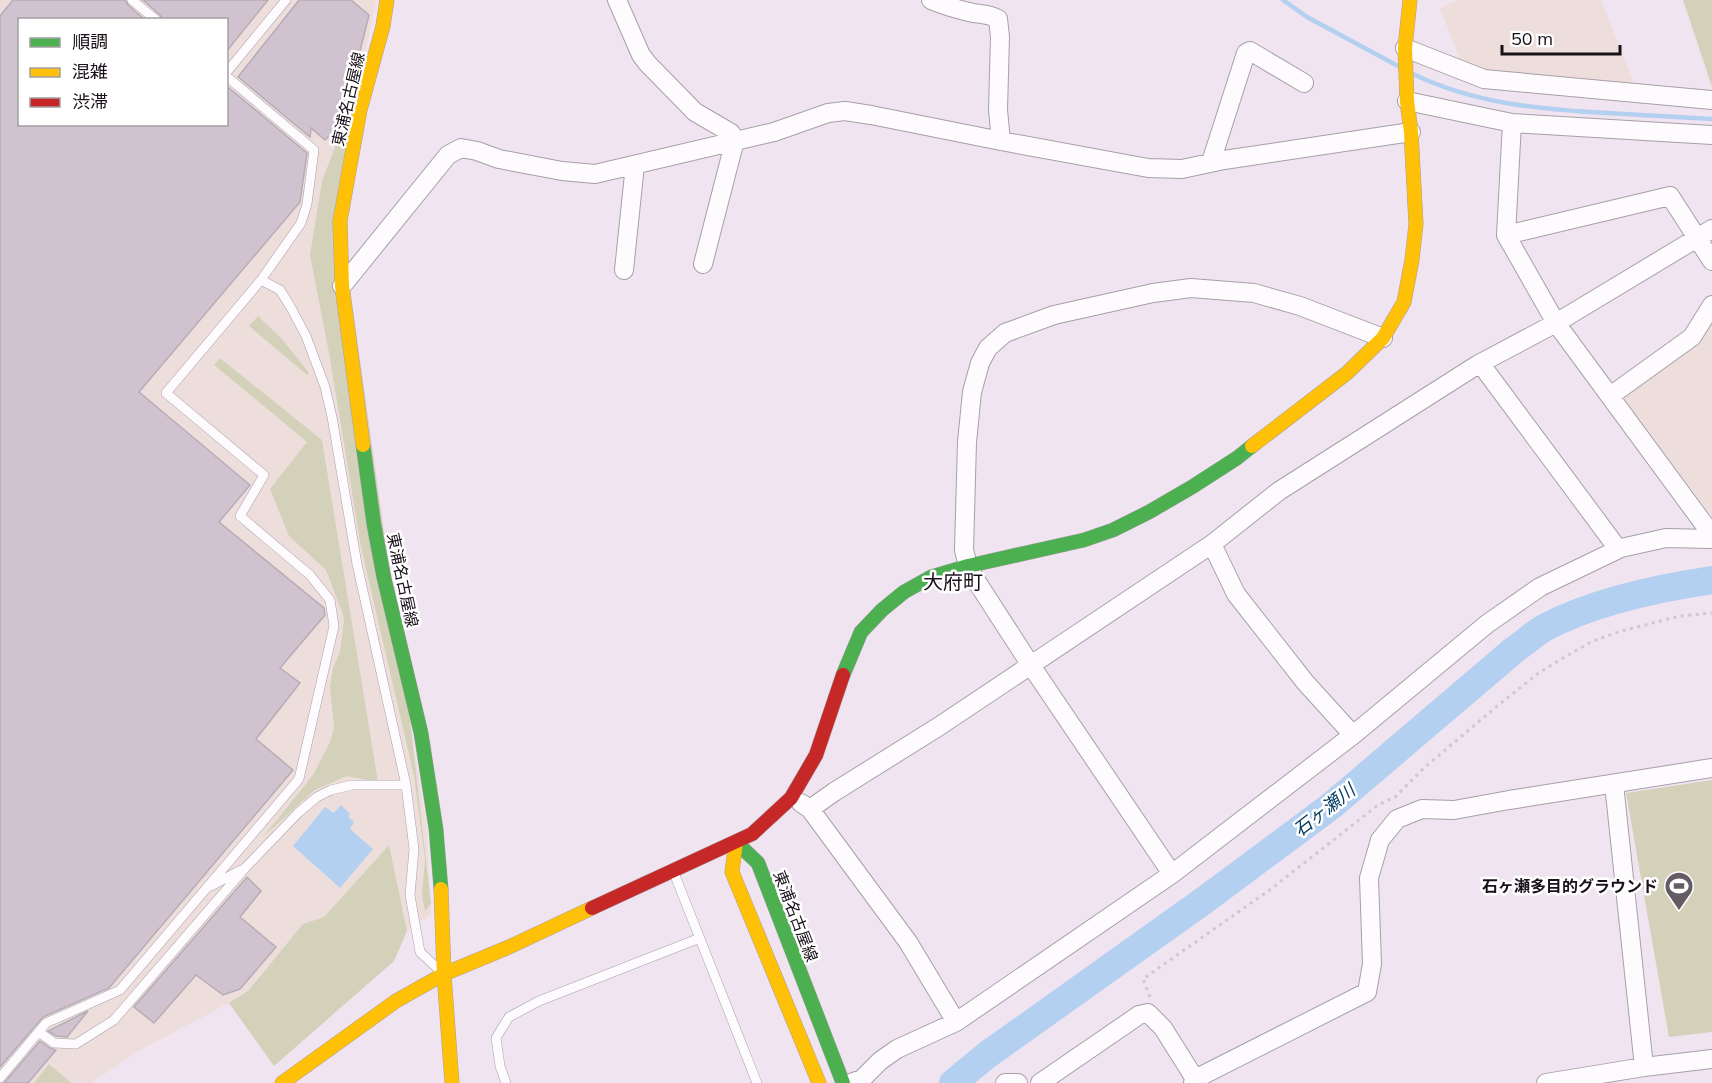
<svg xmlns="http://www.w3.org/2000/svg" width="1712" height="1083" font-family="Mulish,'Noto Sans JP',sans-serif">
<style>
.industrial{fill:#eededb;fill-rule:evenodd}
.education{fill:#eddedb}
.green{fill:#d4d1bb}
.water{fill:#b3d0f1}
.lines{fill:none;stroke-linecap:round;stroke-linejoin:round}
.stream{stroke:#b3d0f1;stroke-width:4.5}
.river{stroke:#b3d0f1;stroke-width:28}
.building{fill:#d1c2cf;stroke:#b6acb5;stroke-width:1.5}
.lane-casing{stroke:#a89fa8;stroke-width:10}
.street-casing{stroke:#a89fa8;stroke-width:20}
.fast-casing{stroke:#a89fa8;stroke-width:15}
.slow-casing{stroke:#a89fa8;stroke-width:15}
.jam-casing{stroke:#a89fa8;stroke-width:15}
.path{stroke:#cdc9cd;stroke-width:3;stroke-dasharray:3 4.5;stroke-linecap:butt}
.lane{stroke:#fdfbfd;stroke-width:9}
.street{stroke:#fdfbfd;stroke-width:18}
.fast{stroke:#4caf50;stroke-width:14}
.slow{stroke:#ffc107;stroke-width:14}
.jam{stroke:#c62828;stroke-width:14}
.labels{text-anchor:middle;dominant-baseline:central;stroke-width:5;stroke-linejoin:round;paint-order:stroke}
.street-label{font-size:16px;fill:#191119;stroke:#fff}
.poi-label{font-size:16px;font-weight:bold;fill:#191119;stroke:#fff;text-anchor:end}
.water-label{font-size:18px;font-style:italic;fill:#00385e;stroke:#fff}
.quarter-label{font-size:20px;fill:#191119;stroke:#fff}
</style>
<rect width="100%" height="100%" fill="#f0e4f0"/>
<path class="industrial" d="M0,0H376L331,218L427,830L431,915L407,931L394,961L274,1066L229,1003L140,1050L91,1083H0ZM20,20H226V124H20Z"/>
<path class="education" d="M1459,0H1601L1635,85L1465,72L1440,8Z
M1712,312V517L1624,398L1691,348Z"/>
<path class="green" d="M1683,0H1712V87Z
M348,135L337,195L409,711L431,904L425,911L422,895L425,859L414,776L361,547L329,353L310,255L322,181L337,142Z
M258,316L282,339L309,373L307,375L249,326Z
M220,358L322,440L378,782L347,776L315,790L263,837L313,775L330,742L334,728L330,687L333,668L340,651L344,620L342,612L326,570L289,536L270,489L307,442L214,365Z
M1712,780V1032L1669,1037L1626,793Z
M389,845L407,931L394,961L274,1066L229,1003L248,991L303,924L324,917Z
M49,1064L71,1083H34Z"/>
<path class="water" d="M341,805L350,814L348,817L354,822L350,829L373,849L340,888L293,846L325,807L334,813Z"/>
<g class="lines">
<path class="stream" d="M1283,0L1307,17L1398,66
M1413,74C1475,104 1539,109 1606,113C1641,115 1677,117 1712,119"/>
<path class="river" d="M953,1083L987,1055L1206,899L1331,806L1514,650C1524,643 1534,634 1544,628C1592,602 1658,588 1712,580"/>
</g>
<path class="building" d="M13,0H125L128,5L145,20H20V124H226V91L229,88L307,153L300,202L139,392L250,485L219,522L324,608L325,615L280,668L300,683L256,739L293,770L109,988L43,1017L0,1067V16Z
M143,0H268L226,52V20H163L160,15Z
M299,0H351L369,15L342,123L325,140L311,128L310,137L238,77Z
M247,877L261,891L240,917L276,947L240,989L223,995L196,975L154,1023L134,1007Z
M88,1011L67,1037L56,1036L48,1031Z
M40,1041L50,1048L56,1050L28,1083H4Z"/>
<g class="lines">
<g class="lane-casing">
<path id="lane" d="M132,0L156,20
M226,73L286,0
M261,280L280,290L290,306L306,336L325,387L332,417L357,564L406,785L414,849L410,895L420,952L437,968
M674,873L757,1083
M211,886L241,870
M39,1032L54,1043L76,1044L114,1020L246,867L298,813L317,797L331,790L352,785H406
M0,1078L46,1023L120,990L299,779L334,626L330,600L310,575L240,516L264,475L166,393L261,280L301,223L307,204L314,150L226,76
M506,1083L500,1066L496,1038L509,1017L539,1001L700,938"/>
</g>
<g class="street-casing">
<path id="street" d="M617,0L641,55L648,64L695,112L731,133L735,140
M931,0C943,5 956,9 969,12C981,15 987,13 998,19L1000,37L998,110L1001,141
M1405,48L1484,79L1712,100
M1407,101L1512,123L1712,135
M1512,123L1506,235L1556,323L1712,535
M1211,162L1246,53L1250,51L1304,83
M1506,235L1670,196L1712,261
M703,264L735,140
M624,270L635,165
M342,286L448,155L461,148L477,151L499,159L562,171L595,174L774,132L828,113L845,111L871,115L1001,141L1148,168L1182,169L1224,160L1411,132
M1480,363L1618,549
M1610,396L1692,337L1712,305
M1212,544L1236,594L1305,682L1353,735
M1614,784L1644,1067
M801,803L810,809L908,942L956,1022
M810,809L834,792L938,727L1212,544L1279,491L1477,365L1556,323L1712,229
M1172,874L1030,664L975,579L968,566L964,550L967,442L972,392L980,363L988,348L1005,333L1054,315L1153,293L1191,288L1254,293L1300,306L1383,338
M851,1083L862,1079L880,1061L897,1049L956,1022L1172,874L1353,735L1487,624L1540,587L1621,548L1666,538L1712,539
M1005,1083H1018
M1040,1083L1139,1015L1148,1013L1163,1028L1195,1079
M1193,1083L1195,1079L1367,992L1372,964L1369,878L1380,840L1397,819L1422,809L1454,810L1509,800L1712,768
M1546,1083L1644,1067L1712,1059"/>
</g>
<g class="fast-casing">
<path id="fast" d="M363,445L374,525L384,578L421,733L436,829L441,889
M843,675L861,632L882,610L904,592L931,577L968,566L1084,540L1113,530L1149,512L1192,487L1237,458L1252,446
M736,842L758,863L843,1083"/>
</g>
<g class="slow-casing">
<path id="slow" d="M363,445L342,286L340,221L360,110L383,26L387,0
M1252,446L1347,373L1383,338L1404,302L1412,260L1416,224L1411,132L1407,101L1405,48L1410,0
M736,842L732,872L819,1083
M282,1083L396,1001L444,974L441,889
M452,1083L444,974L509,947L592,908"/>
</g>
<g class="jam-casing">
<path id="jam" d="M592,908L752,834L791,798L816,755L843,675"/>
</g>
<path class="path" d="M1150,997L1143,979L1271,889L1378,805L1395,797L1425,767L1496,707L1540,672L1568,655L1593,641L1618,632L1680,616L1712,613"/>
<use href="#lane" class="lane"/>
<use href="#street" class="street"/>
<use href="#fast" class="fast"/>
<use href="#slow" class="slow"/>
<use href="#jam" class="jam"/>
</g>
<defs>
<g id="stadium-pin" transform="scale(1.5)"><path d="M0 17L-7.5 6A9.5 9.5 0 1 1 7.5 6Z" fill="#645b64" stroke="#fff"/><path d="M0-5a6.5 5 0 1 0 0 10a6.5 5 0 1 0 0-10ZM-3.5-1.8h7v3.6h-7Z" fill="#fff"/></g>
</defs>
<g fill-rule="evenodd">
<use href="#stadium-pin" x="1679" y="886"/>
</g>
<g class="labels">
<g class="street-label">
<text transform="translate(348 99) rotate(-77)">東浦名古屋線</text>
<text transform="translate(403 580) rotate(78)">東浦名古屋線</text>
<text transform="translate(796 916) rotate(69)">東浦名古屋線</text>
</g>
<g class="poi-label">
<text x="1658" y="886">石ヶ瀬多目的グラウンド</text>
</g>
<g class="water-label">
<text transform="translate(1324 810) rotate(-38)">石ヶ瀬川</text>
</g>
<g class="quarter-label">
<text x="953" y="581">大府町</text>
</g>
</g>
<rect x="18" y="18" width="210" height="108" fill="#ffffff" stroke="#a3a0a3" stroke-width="1.5"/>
<rect x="30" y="38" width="30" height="9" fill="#4caf50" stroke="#a3a0a3" stroke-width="1.5"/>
<text x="72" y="48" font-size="18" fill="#191119">順調</text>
<rect x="30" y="68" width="30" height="9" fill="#ffc107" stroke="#a3a0a3" stroke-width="1.5"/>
<text x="72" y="78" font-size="18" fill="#191119">混雑</text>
<rect x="30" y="98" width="30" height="9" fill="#c62828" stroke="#a3a0a3" stroke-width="1.5"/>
<text x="72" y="108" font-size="18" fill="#191119">渋滞</text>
<path d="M1502 45v9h118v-9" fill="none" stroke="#191119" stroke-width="3"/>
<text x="1511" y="45" font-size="18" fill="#191119" stroke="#ffffff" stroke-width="4.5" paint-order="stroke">50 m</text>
</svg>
